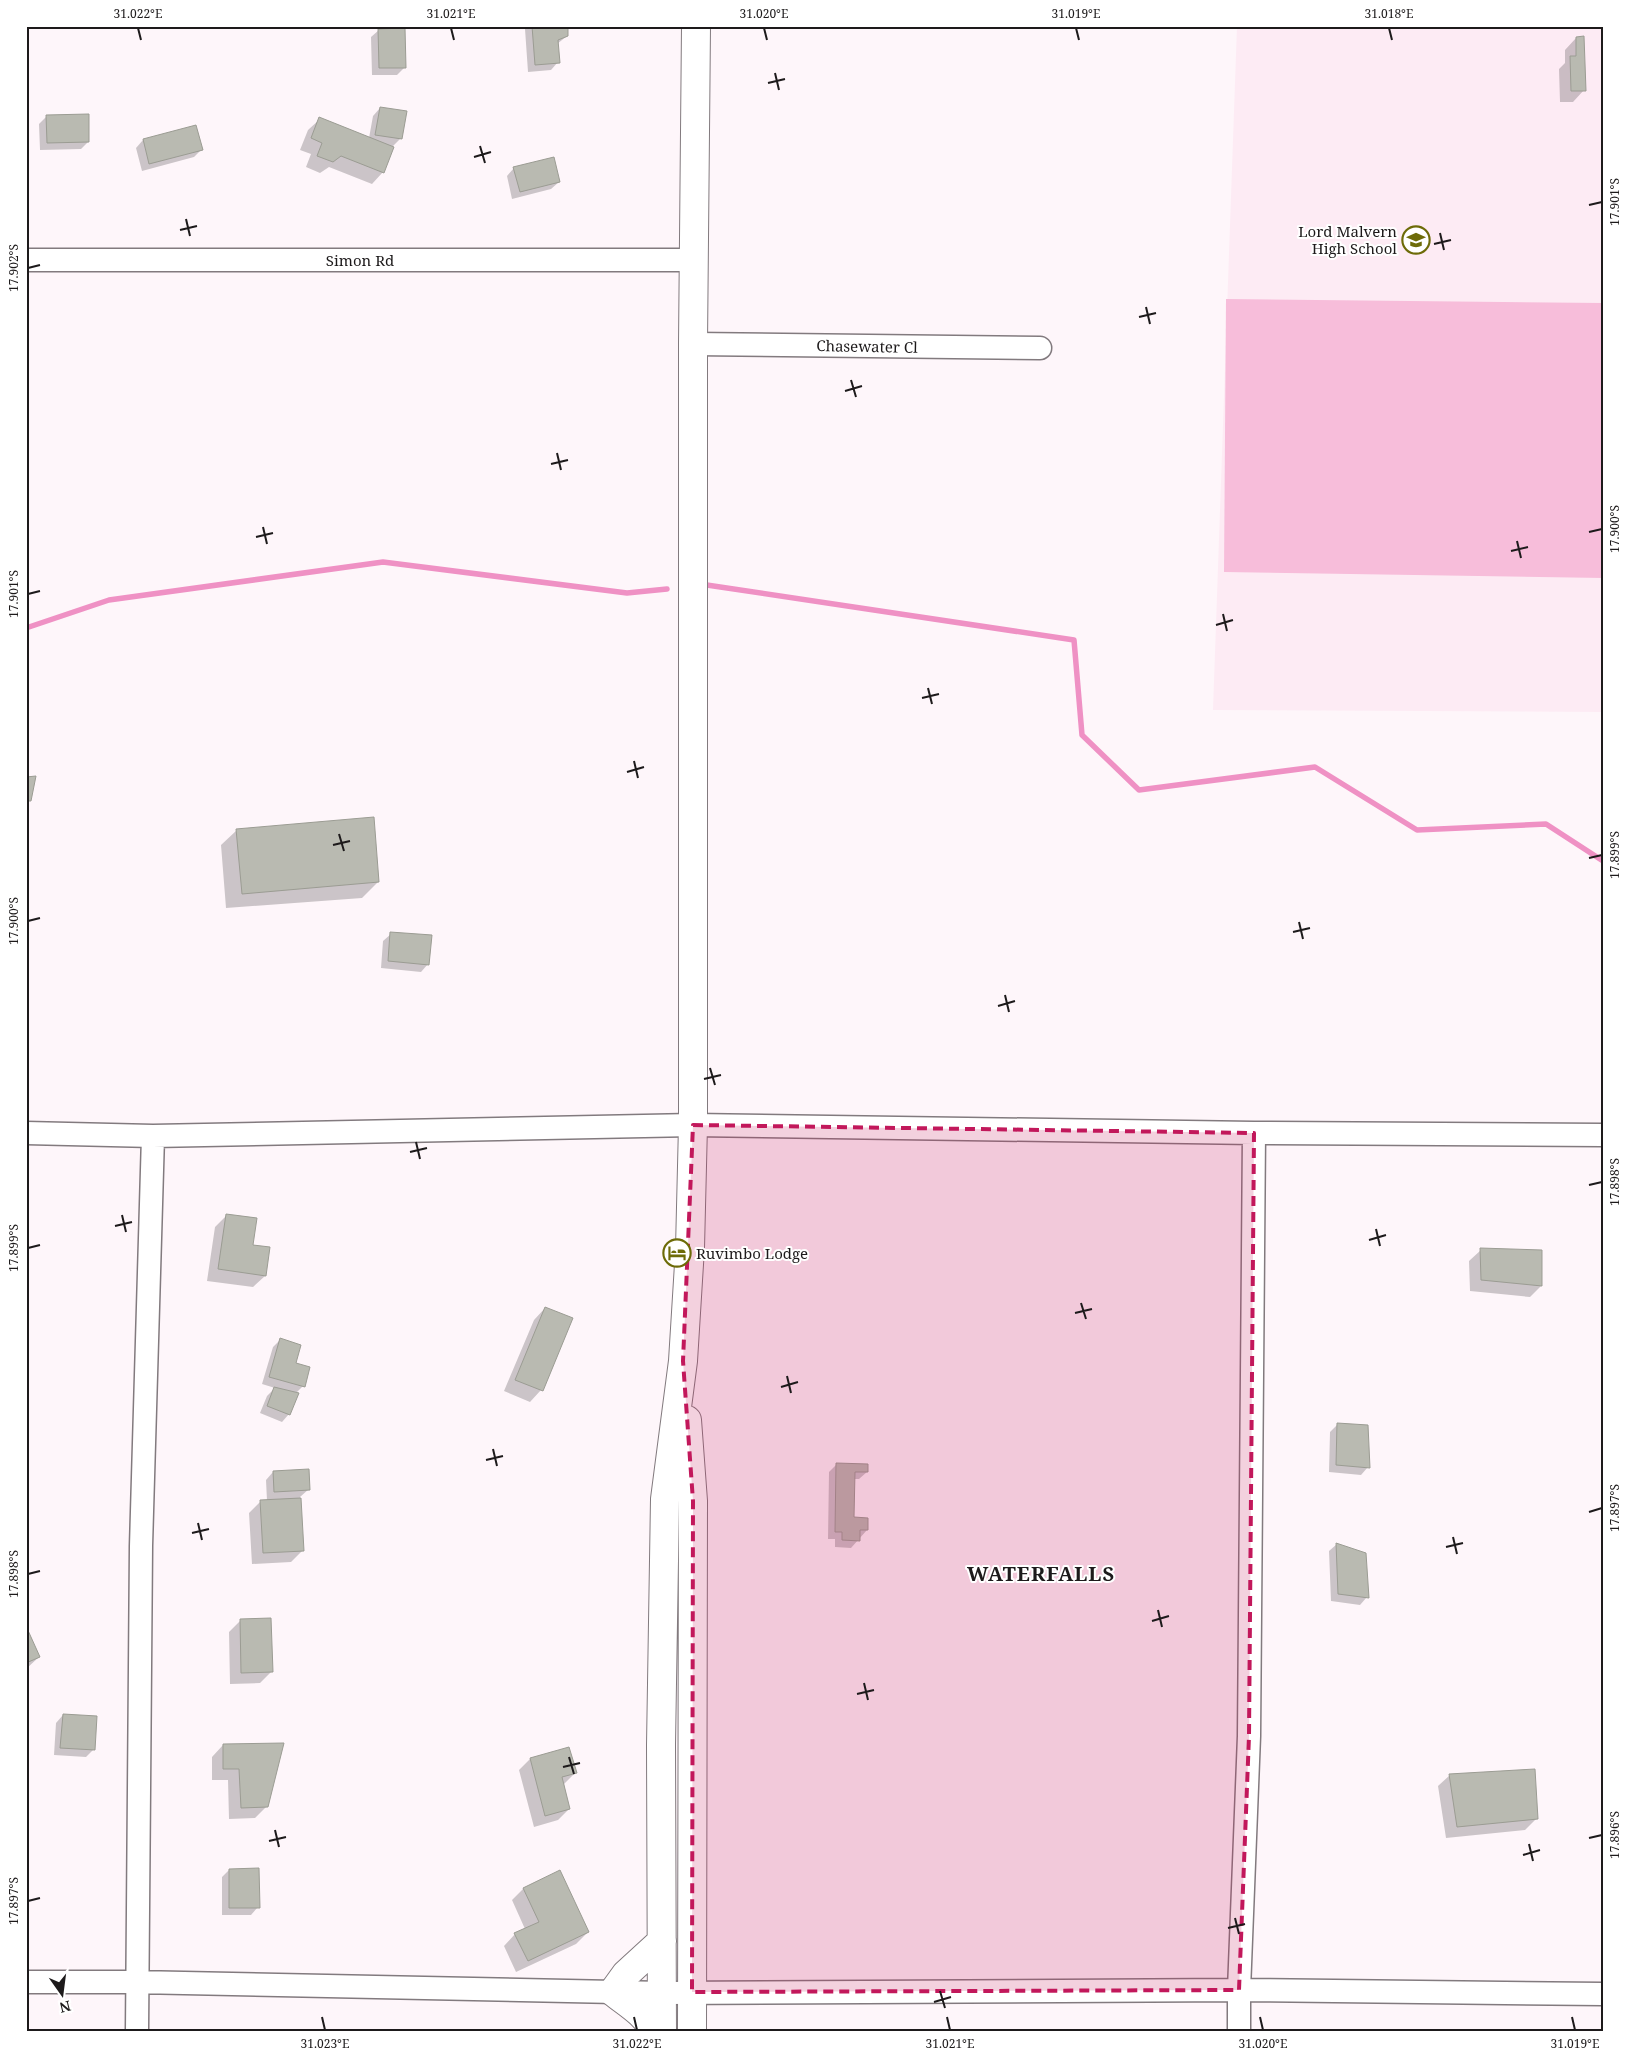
<svg xmlns="http://www.w3.org/2000/svg" width="1629" height="2057" font-family="'Noto Serif',serif">
<style>
.built{fill:#fdebf4}
.green{fill:#f7bdda}
.shadow{fill:#0003}
.lines{fill:none;stroke-linecap:round;stroke-linejoin:round}
.stream{stroke:#ef91c4;stroke-width:5.5}
.building{fill:#b9bab1;stroke:#9b9c93}
.minor-casing{stroke:#827a7e;stroke-width:25}
.tertiary-casing{stroke:#827a7e;stroke-width:30}
.minor{stroke:#fff;stroke-width:22}
.tertiary{stroke:#fff;stroke-width:28}
.marked{fill:#c2185b;fill-opacity:0.2;stroke:#c2185b;stroke-width:4;stroke-dasharray:10 6;stroke-linejoin:round}
.ticks{fill:none;stroke:#1d1a1b;stroke-width:2}
.labels{text-anchor:middle;dominant-baseline:central;stroke-width:4;stroke-linejoin:round;paint-order:stroke}
.poi-label{font-size:15px;fill:#1d1a1b;stroke:#fff;text-anchor:end}
.street-label{font-size:15px;fill:#1d1a1b;stroke:#fff}
.district-label{font-size:20px;font-weight:bold;letter-spacing:1px;fill:#1d1a1b;stroke:#fff}
.neatline{fill:none;stroke:#1d1a1b;stroke-width:2}
.ticks-label{font-size:12px;text-anchor:middle;fill:#1d1a1b}
</style>
<rect width="100%" height="100%" fill="#fef6fa"/>
<path class="built" d="M1237,26H1603V712L1213,710Z"/>
<path class="green" d="M1226,299L1603,303V578L1224,572Z"/>
<path class="shadow" d="M528,26H566L567,36L557,44L558,62L551,70L528,72L525,29Z
M379,30L405,67L397,75H372L371,37Z
M1576,38L1584,90L1573,102H1560L1559,69L1565,63V50Z
M380,108L401,138L392,147L383,172L372,184L329,167L320,173L306,167L311,154L300,150L308,130L320,119L369,138L373,116Z
M47,116L88,142L81,149L40,150L39,124Z
M195,127L201,150L194,157L142,171L136,148L143,140Z
M514,168L559,182L551,189L512,199L507,176Z
M237,830L378,882L362,898L226,908L221,845Z
M391,934L428,964L421,972L381,968L383,941Z
M227,1215L252,1246L265,1276L253,1287L207,1281L215,1227Z
M1481,1250L1541,1286L1530,1297L1470,1291L1469,1261Z
M545,1308L541,1390L530,1402L504,1391L534,1320Z
M280,1340L294,1364L303,1386L296,1393L289,1414L282,1422L260,1413L267,1396L275,1388L262,1384L273,1347Z
M1337,1425L1368,1467L1361,1475L1329,1472L1330,1432Z
M837,1464L867,1472L859,1479H854L853,1519L867,1530L851,1548L835,1547V1539H828L829,1472Z
M273,1472L309,1489L300,1497L303,1550L291,1562L252,1564L249,1513L261,1501H267L266,1480Z
M1337,1544L1367,1597L1360,1605L1331,1601L1329,1551Z
M241,1620L271,1672L260,1683L230,1684L229,1632Z
M26,1629L39,1657L26,1669Z
M63,1715L94,1749L86,1757L54,1755L56,1723Z
M223,1745L267,1806L255,1818L229,1819L228,1780H212V1757Z
M568,1748L575,1773L564,1784L569,1809L558,1820L534,1827L519,1770L530,1759Z
M1450,1775L1536,1819L1525,1830L1446,1838L1438,1786Z
M229,1870L258,1907L251,1915H222V1877Z
M560,1872L588,1932L576,1944L516,1972L504,1946L515,1934L525,1929L512,1900L523,1889Z"/>
<g class="lines">
<path class="stream" d="M700,584L1074,640L1082,735L1139,790L1315,767L1417,830L1546,824L1603,861
M26,628L109,600L383,562L627,593L667,589"/>
</g>
<path class="building" d="M532,26H568V36L558,40L560,63L535,65Z
M405,28L406,68H379L378,29Z
M1584,36L1586,91H1571L1570,56H1576V37Z
M380,107L407,111L402,139L375,135Z
M89,114V142L47,143L46,115Z
M319,117L394,147L384,173L341,156L333,162L317,156L322,143L311,138Z
M196,125L203,150L149,164L143,139Z
M554,157L560,182L520,192L513,167Z
M36,776L31,801H26V777Z
M374,817L379,882L242,894L236,829Z
M390,932L432,935L429,965L388,961Z
M226,1214L257,1218L253,1245L270,1247L266,1276L218,1269Z
M1480,1248L1542,1250V1286L1481,1280Z
M545,1307L573,1318L543,1391L515,1380Z
M280,1338L301,1345L296,1363L310,1367L305,1387L269,1377Z
M274,1387L299,1393L290,1415L267,1406Z
M1337,1423L1368,1425L1370,1468L1336,1465Z
M836,1463L868,1464V1472H855L854,1517L868,1518V1530H860V1541L842,1540V1532H835Z
M309,1469L310,1490L274,1492L273,1471Z
M301,1498L304,1551L263,1553L260,1500Z
M1336,1543L1366,1553L1369,1598L1338,1594Z
M271,1618L273,1672L241,1673L240,1619Z
M26,1626L40,1657L26,1663Z
M63,1714L97,1716L95,1750L60,1748Z
M284,1743L268,1807L241,1808L239,1769H223V1744Z
M569,1747L577,1773L562,1777L570,1809L545,1816L530,1758Z
M1535,1769L1538,1819L1457,1827L1449,1774Z
M259,1868L260,1908H229V1869Z
M560,1870L589,1932L528,1961L514,1933L539,1922L523,1888Z"/>
<g class="lines">
<g class="minor-casing">
<path id="minor" d="M26,260H694
M693,344L1040,348
M26,1133L153,1136L693,1125L1254,1133L1603,1135
M26,1982H136L663,1993L1239,1990L1603,1994
M137,2031L141,1546L153,1136
M1239,2031V1990L1249,1736L1254,1133"/>
</g>
<g class="tertiary-casing">
<path id="tertiary" d="M687,1420L693,1501L692,2031
M654,2031C646,2014 627,2003 613,1992L626,1974L662,1941
M662,2031L661,1745L665,1499L683,1361L690,1248L693,1125V344L696,26"/>
</g>
<use href="#minor" class="minor"/>
<use href="#tertiary" class="tertiary"/>
</g>
<path class="marked" d="M693,1125L1254,1133L1249,1736L1239,1990L692,1992L693,1501L683,1361Z"/>
<path class="ticks" d="M138,28L141,40M451,28L454,40M764,28L767,40M1076,28L1079,40M1389,28L1392,40M775,73L779,90M768,83L785,79M480,146L485,163M474,157L491,152M1589,205L1602,202M186,219L190,236M180,230L197,226M1440,233L1444,250M1434,244L1451,240M28,268L40,265M1146,307L1150,324M1139,317L1156,313M851,380L856,397M845,391L862,386M557,453L561,470M551,464L568,460M263,527L267,544M1589,532L1602,529M256,537L273,533M1517,541L1521,558M1511,551L1528,547M28,594L40,591M1223,614L1227,631M1216,625L1233,620M928,688L932,704M922,698L939,694M634,761L638,778M627,772L644,767M339,834L344,851M333,845L350,841M1589,858L1602,855M28,921L40,918M1299,922L1303,939M1293,932L1310,928M1005,995L1009,1012M998,1006L1015,1001M710,1068L715,1085M704,1079L721,1075M416,1142L420,1159M410,1152L427,1148M1589,1185L1602,1182M122,1215L126,1232M115,1226L132,1222M1376,1229L1380,1246M1369,1240L1386,1235M28,1248L40,1245M1081,1303L1086,1319M1075,1313L1092,1309M787,1376L791,1393M781,1387L798,1382M493,1449L497,1466M486,1460L503,1456M1589,1512L1602,1508M198,1523L202,1540M192,1533L209,1529M1453,1537L1457,1554M1446,1547L1463,1543M28,1574L40,1571M1158,1610L1162,1627M1152,1621L1169,1616M864,1683L868,1700M857,1694L874,1690M569,1757L574,1774M563,1767L580,1763M275,1830L279,1847M1589,1838L1602,1835M269,1841L286,1837M1529,1844L1533,1861M1523,1855L1540,1850M28,1901L40,1898M1235,1918L1239,1934M1228,1928L1245,1924M940,1991L945,2008M934,2002L951,1997M322,2017L325,2030M634,2017L637,2030M947,2017L950,2030M1260,2017L1263,2030M1572,2017L1575,2030"/>
<defs>
<g id="school-ring" transform="scale(1.4375)"><circle r="9.5" fill="#fff" stroke="#6d6b08" stroke-width="1.5"/><path d="M0-5L7-2L0 1L-7-2ZM-4 1L0 2.5L4 1V4Q0 6-4 4Z" fill="#6d6b08"/></g>
<g id="hotel-ring" transform="scale(1.4375)"><circle r="9.5" fill="#fff" stroke="#6d6b08" stroke-width="1.5"/><path d="M-6-4.5h1.5V1H6V5H4.5V3h-9V5H-6ZM-4 0a1.8 1.8 0 1 1 3.6 0ZM.5 0V-2.5h3Q6-2.5 6 0Z" fill="#6d6b08"/></g>
</defs>
<g fill-rule="evenodd">
<use href="#school-ring" x="1416" y="240"/>
<use href="#hotel-ring" x="677" y="1253"/>
</g>
<g class="labels">
<g class="poi-label">
<text x="1397" y="231">Lord Malvern<tspan x="1397" dy="17">High School</tspan></text>
<text x="696" y="1253" text-anchor="start">Ruvimbo Lodge</text>
</g>
<g class="street-label">
<text x="360" y="260">Simon Rd</text>
<text transform="translate(867 346) rotate(1)">Chasewater Cl</text>
</g>
<g class="district-label">
<text x="1041" y="1573">WATERFALLS</text>
</g>
</g>
<rect width="1629" height="2057" fill="none" stroke="#ffffff" stroke-width="55"/>
<g transform="translate(62 1994) rotate(166)" stroke="#ffffff" stroke-width="4" paint-order="stroke">
<path d="M0-4L9 19L0 12L-9 19Z" fill="#1d1a1b"/>
<text y="-8" font-size="14" font-weight="bold" text-anchor="middle" fill="#1d1a1b">N</text>
</g>
<rect x="28" y="28" width="1574" height="2002" class="neatline"/>
<g class="ticks-label">
<text x="138" y="18">31.022°E</text>
<text x="451" y="18">31.021°E</text>
<text x="764" y="18">31.020°E</text>
<text x="1076" y="18">31.019°E</text>
<text x="1389" y="18">31.018°E</text>
<text transform="translate(1615 202) rotate(-90)" y="4">17.901°S</text>
<text transform="translate(14 268) rotate(-90)" y="4">17.902°S</text>
<text transform="translate(1615 529) rotate(-90)" y="4">17.900°S</text>
<text transform="translate(14 594) rotate(-90)" y="4">17.901°S</text>
<text transform="translate(1615 855) rotate(-90)" y="4">17.899°S</text>
<text transform="translate(14 921) rotate(-90)" y="4">17.900°S</text>
<text transform="translate(1615 1182) rotate(-90)" y="4">17.898°S</text>
<text transform="translate(14 1248) rotate(-90)" y="4">17.899°S</text>
<text transform="translate(1615 1508) rotate(-90)" y="4">17.897°S</text>
<text transform="translate(14 1574) rotate(-90)" y="4">17.898°S</text>
<text transform="translate(1615 1835) rotate(-90)" y="4">17.896°S</text>
<text transform="translate(14 1901) rotate(-90)" y="4">17.897°S</text>
<text x="325" y="2048">31.023°E</text>
<text x="637" y="2048">31.022°E</text>
<text x="950" y="2048">31.021°E</text>
<text x="1263" y="2048">31.020°E</text>
<text x="1575" y="2048">31.019°E</text>
</g>
</svg>
